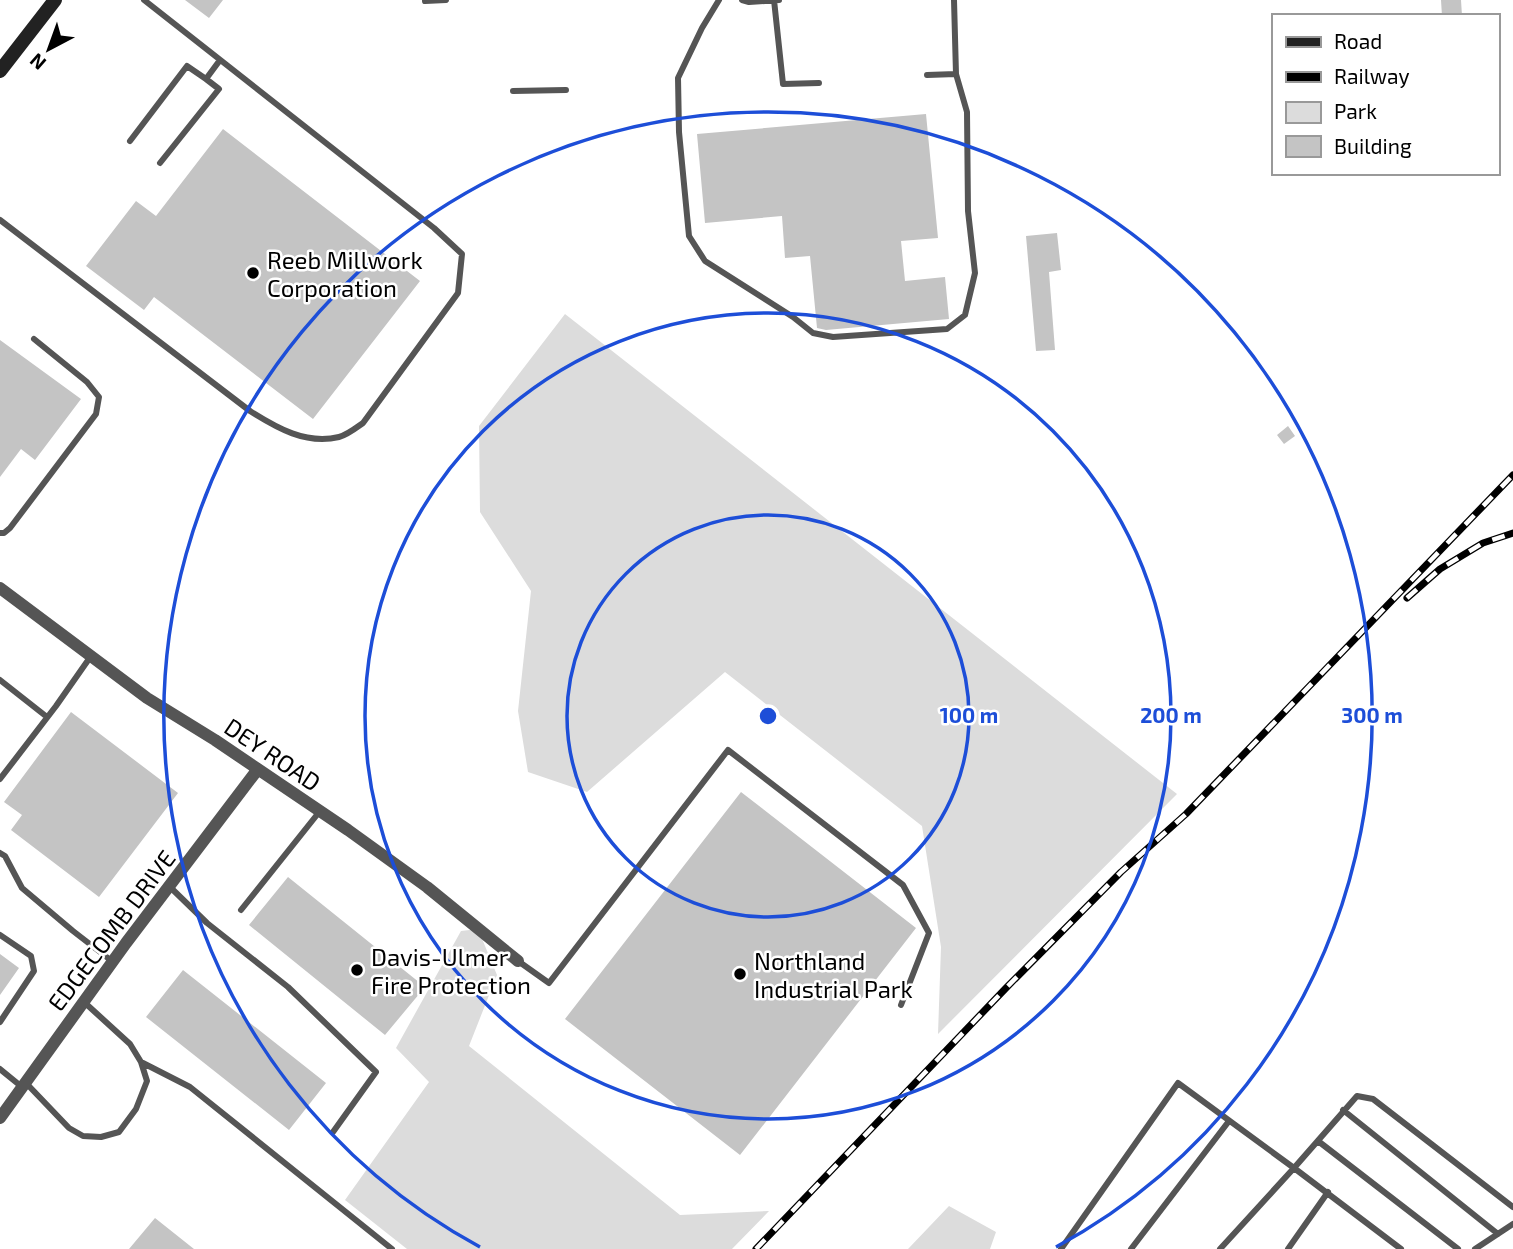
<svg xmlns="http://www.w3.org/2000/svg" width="1513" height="1249" font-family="'Exo 2',sans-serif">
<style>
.green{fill:#dcdcdc}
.building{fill:#c4c4c4}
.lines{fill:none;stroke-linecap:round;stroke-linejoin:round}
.service{stroke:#555;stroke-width:6}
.minor{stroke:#555;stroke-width:12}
.secondary{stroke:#222;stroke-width:14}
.rail-casing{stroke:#000;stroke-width:7}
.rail{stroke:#fff;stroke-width:4.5;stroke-dasharray:13;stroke-linecap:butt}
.ring{fill:none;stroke:#1d4ed8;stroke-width:3.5}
.poi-dot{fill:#000;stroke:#fff;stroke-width:2.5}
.labels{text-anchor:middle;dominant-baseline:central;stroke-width:5;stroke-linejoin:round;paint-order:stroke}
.poi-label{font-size:24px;fill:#000;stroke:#fff;text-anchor:start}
.street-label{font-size:24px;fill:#000;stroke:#fff}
.centre{fill:#1d4ed8;stroke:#fff;stroke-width:3.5}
.ring-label{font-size:21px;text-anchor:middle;font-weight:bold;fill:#1d4ed8;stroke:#fff;stroke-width:5;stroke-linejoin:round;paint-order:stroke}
</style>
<rect width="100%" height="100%" fill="#fff"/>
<path class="green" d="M565,314L1177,794L938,1034L941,947L922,826L725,672L587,792L528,772L518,711L531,591L480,512L479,426Z
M478,929L497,975L469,1046L680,1215L769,1211L732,1249H407L345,1200L429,1082L396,1048L461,931Z
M949,1206L996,1232L990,1249H908Z"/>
<path class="building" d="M185,0H223L209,18Z
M1441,0H1461L1462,16H1442Z
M926,114L938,238L901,241L905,281L945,277L949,319L826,330L817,328L810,256L785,258L782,216L705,223L697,134Z
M223,129L420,281L313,419L154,297L144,310L86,266L136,201L156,216Z
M1057,233L1061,270L1049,272L1055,350L1036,351L1026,236Z
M0,340L81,399L35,460L21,449L0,477Z
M1288,426L1295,436L1284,444L1277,435Z
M71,712L178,793L99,897L11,830L22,815L4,802Z
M741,792L916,928L740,1155L565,1019Z
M288,877L425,987L385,1035L249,925Z
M0,954L19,968L0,995Z
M183,970L326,1083L289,1130L146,1017Z
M155,1218L194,1249H129Z"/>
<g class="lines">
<path class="service" d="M719,0L702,28L678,78L679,132L689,236L705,261L793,317L813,333L833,337L947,329L965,315L975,273L968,211L967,112L956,74
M742,0L749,2L779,0
M774,0L783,84L819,83
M425,1L446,0
M927,75L956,74L954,0
M513,91L566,90
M130,141L187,66L206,79
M160,163L219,89L206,79L220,60
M0,220L250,411C277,428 306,445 339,437C347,435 356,428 363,423L458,293L462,254L434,228L144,0
M0,533H4L10,528L96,414L99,397L87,382L34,339
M0,680L47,717
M0,779L56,706L91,656
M0,853L5,856L22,888L73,931L113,962
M169,886L207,923L288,987L376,1072L333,1132
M241,910L320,811
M0,935L31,956L34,971L0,1022
M518,961L549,983L728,750L903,885L929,933L901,1005
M141,1062L190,1087L392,1249
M0,1069L22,1087
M26,1083L69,1128L83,1136L101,1137L119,1132L136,1109L147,1081L141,1062L130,1044L84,1002
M1343,1110L1498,1234
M1318,1141L1458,1249
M1061,1249L1178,1083L1294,1168L1220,1249
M1131,1249L1229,1121
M1288,1249L1328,1192
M1401,1249L1294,1168L1357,1096L1373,1099L1513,1207
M1475,1249L1513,1224"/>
<path class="minor" d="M0,588L147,698L215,740L348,830L427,887L518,961
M0,1118L126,943L258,769"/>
<path class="secondary" d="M0,71L55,0"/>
<g class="rail-casing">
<path id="rail" d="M1407,598L1440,569L1483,543L1513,533
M756,1249L1006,988L1121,872L1186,814L1513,475"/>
</g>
<use href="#rail" class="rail"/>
</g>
<g class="ring">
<circle cx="768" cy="716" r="201"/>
<circle cx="768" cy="716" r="403"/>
<path d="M480 1247A604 604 0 1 1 1056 1247"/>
</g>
<g class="poi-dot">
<circle cx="253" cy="273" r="7"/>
<circle cx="357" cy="970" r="7"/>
<circle cx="740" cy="974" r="7"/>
</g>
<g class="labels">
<g class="poi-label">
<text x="267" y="259">Reeb Millwork<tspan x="267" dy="28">Corporation</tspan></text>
<text x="371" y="956">Davis-Ulmer<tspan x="371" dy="28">Fire Protection</tspan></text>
<text x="754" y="960">Northland<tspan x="754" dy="28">Industrial Park</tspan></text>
</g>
<g class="street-label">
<text transform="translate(273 754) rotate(34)">DEY ROAD</text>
<text transform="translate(111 930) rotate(-53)">EDGECOMB DRIVE</text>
</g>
</g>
<circle cx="768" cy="716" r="10" class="centre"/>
<g class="ring-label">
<text x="969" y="723">100 m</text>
<text x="1171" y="723">200 m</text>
<text x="1372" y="723">300 m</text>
</g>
<rect x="1272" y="14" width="228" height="161" fill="#ffffff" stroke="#999999" stroke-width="2"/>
<rect x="1286" y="37" width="35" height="10" fill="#222222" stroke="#999999" stroke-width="2"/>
<text x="1334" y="49" font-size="21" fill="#000000">Road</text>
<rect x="1286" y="72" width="35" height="10" fill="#000000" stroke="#999999" stroke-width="2"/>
<text x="1334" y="84" font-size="21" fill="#000000">Railway</text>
<rect x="1286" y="102" width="35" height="21" fill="#dcdcdc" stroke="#999999" stroke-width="2"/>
<text x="1334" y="119" font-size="21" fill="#000000">Park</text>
<rect x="1286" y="136" width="35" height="21" fill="#c4c4c4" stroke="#999999" stroke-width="2"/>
<text x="1334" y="154" font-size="21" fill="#000000">Building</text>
<g transform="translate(49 49) rotate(221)" stroke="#ffffff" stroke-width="5" paint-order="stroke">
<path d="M0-5L12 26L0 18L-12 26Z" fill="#000000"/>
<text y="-10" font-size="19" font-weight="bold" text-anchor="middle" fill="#000000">N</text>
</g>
</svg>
